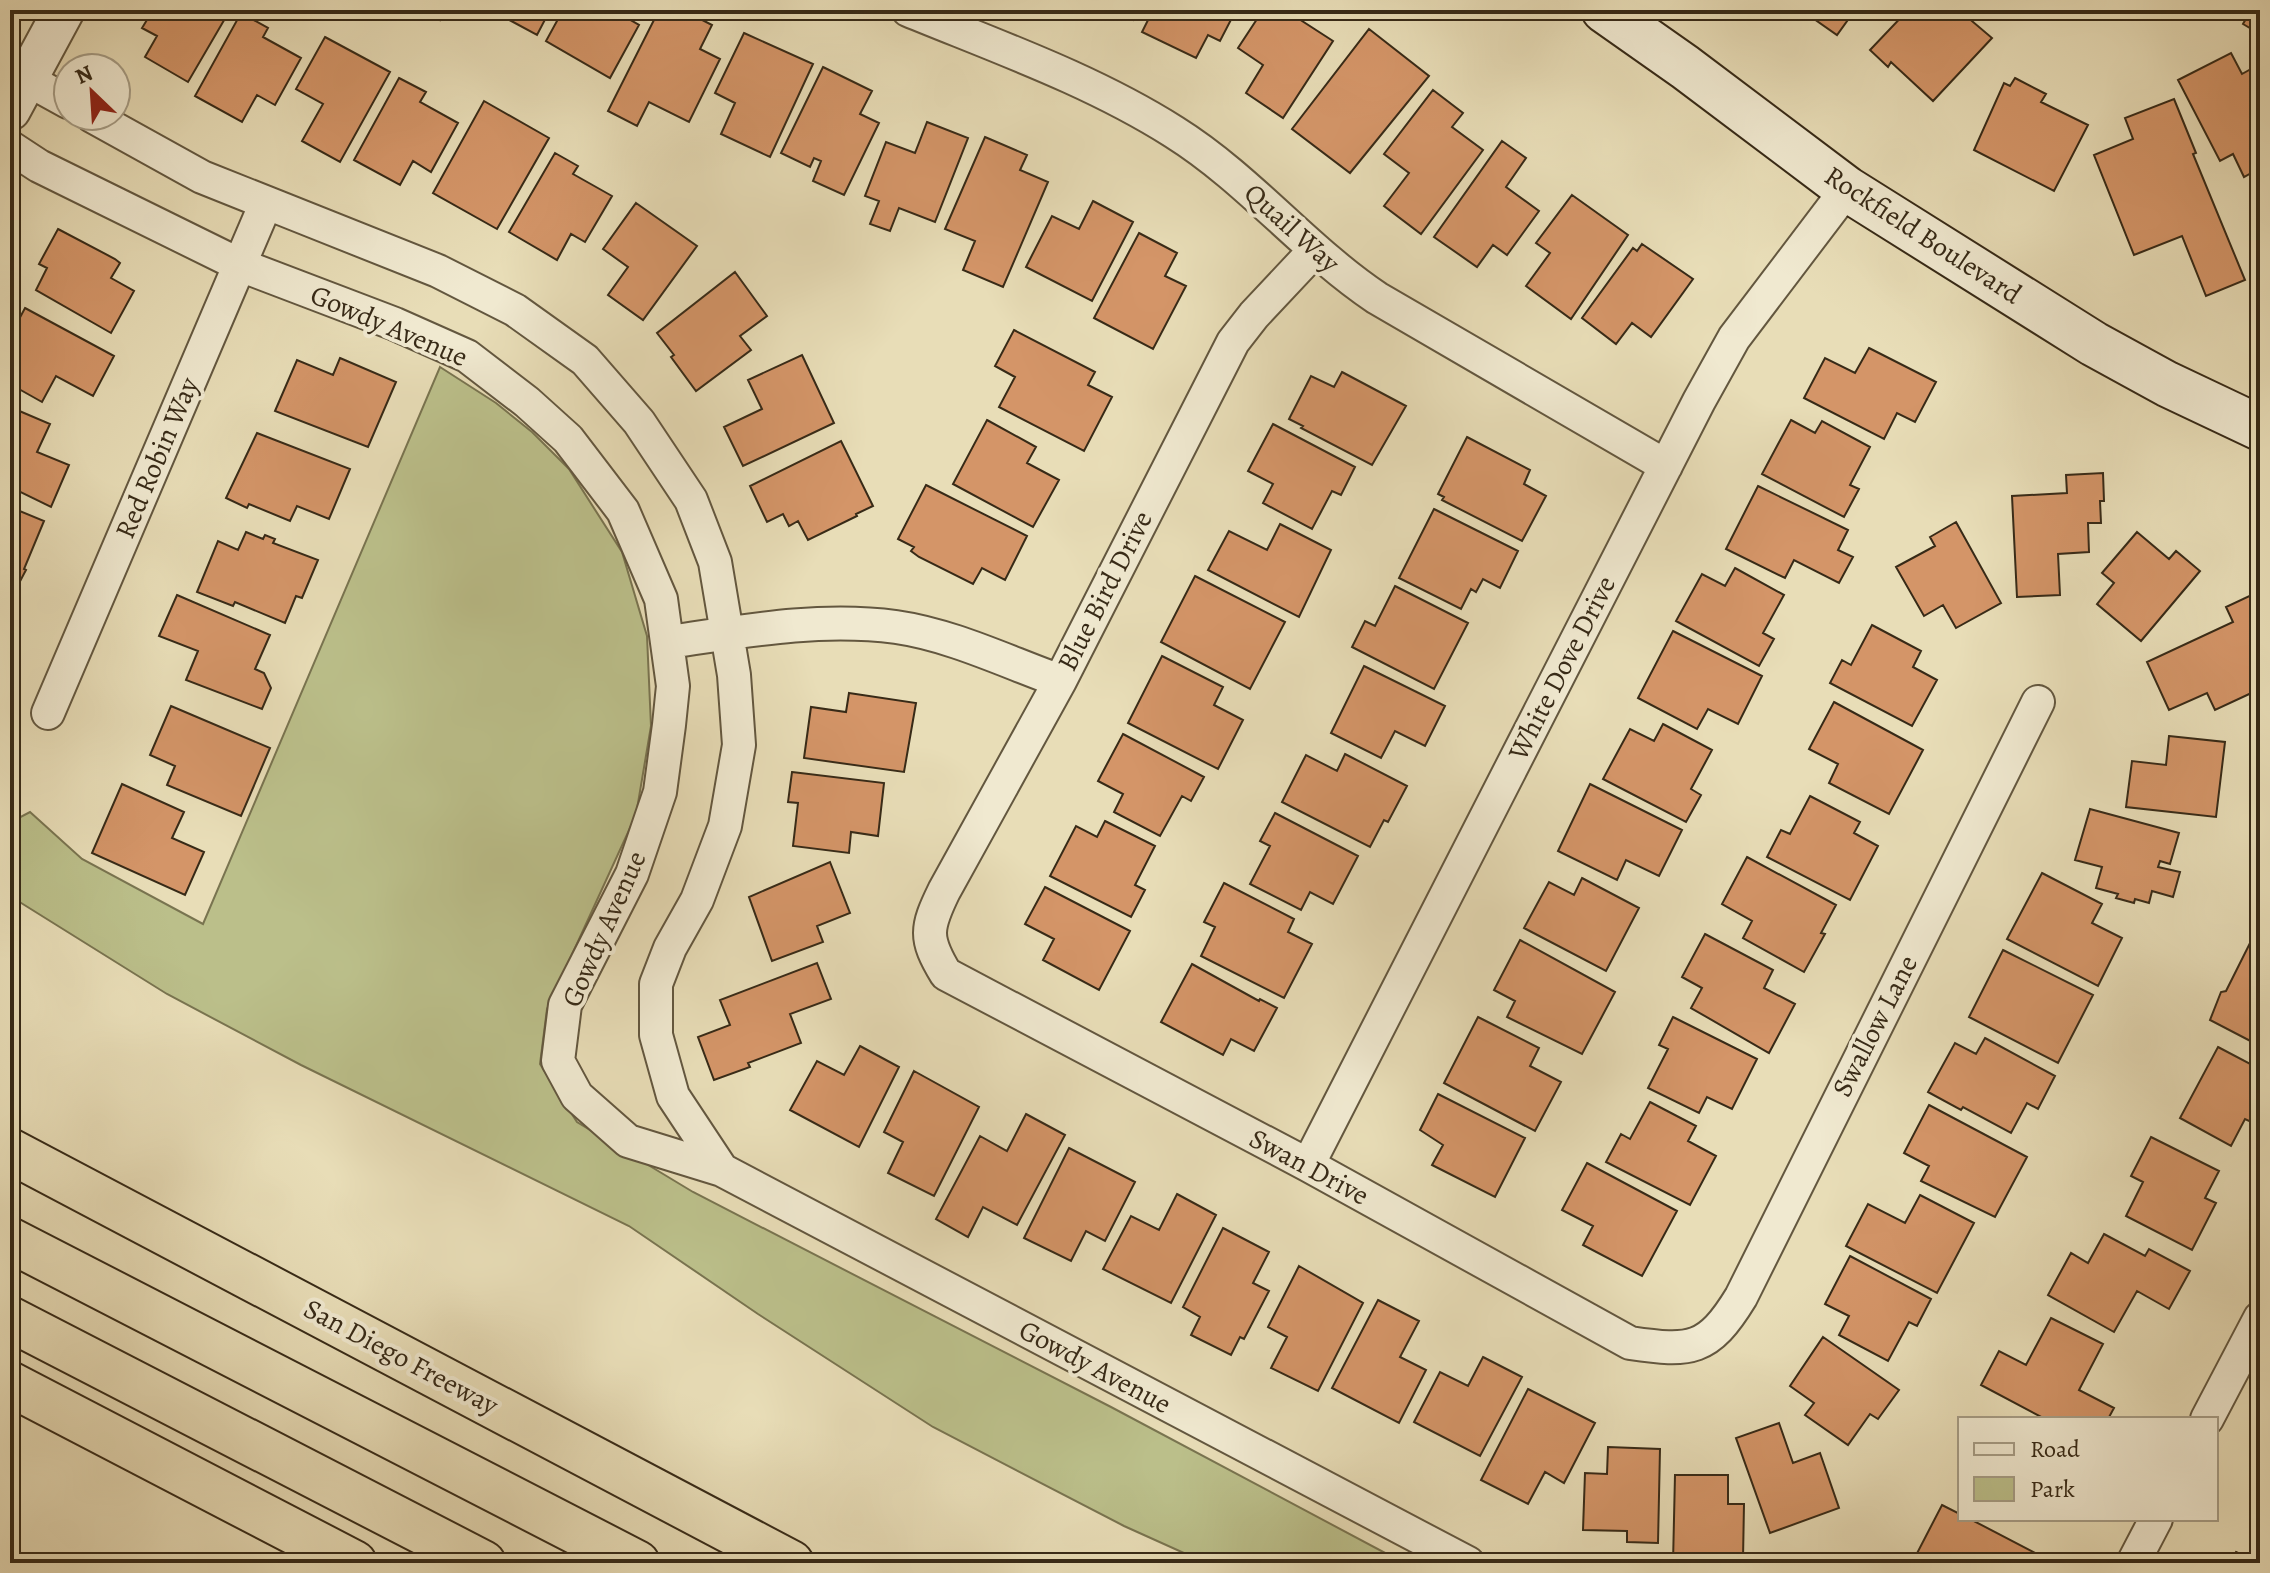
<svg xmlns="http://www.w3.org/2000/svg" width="2270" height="1573" font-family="Alegreya,serif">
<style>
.green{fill:#bbbf8a;stroke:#797450;stroke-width:2}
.building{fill:#d49568;stroke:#372a17;stroke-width:2}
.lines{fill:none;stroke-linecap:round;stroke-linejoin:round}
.minor-casing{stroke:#63573f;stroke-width:36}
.tertiary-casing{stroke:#63573f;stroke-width:44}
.secondary-casing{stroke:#372a17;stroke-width:48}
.motorway-casing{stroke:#372a17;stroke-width:48}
.minor{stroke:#f0e9d0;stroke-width:32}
.tertiary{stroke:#f0e9d0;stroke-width:40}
.secondary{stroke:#f0e9d0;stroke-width:44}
.motorway{stroke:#e8ddb7;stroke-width:44}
.labels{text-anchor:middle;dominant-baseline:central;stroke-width:8;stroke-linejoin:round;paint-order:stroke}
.street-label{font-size:28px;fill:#372a17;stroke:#f0e9d0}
</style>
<rect width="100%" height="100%" fill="#e8ddb7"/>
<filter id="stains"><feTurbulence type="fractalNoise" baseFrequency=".0025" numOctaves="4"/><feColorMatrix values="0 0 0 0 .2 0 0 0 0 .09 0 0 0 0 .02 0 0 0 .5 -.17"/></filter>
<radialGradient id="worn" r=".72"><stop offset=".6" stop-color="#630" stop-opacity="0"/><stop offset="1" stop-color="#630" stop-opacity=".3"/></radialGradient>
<path class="green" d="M440,367L496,403L532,432L569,469L622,552L647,636L651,726L636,815L547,1009L540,1064L577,1122L693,1192L1111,1407L1404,1563H1206L1124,1526L933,1427L758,1314L629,1226L301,1065L167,994L10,896V819L15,820L30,812L82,859L203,924Z"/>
<path class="building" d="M153,10H230L188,82L145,57L157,36L142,28Z
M422,10H445L440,20Z
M491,10H550L537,35Z
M563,10H613L639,25L610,78L546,41Z
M659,10H683L712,25L700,49L720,59L689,122L649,102L637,126L608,111Z
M1107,10H1137L1133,20Z
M1153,10H1236L1220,41L1208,35L1196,58L1142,32Z
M1263,10H1285L1333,41L1283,118L1246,93L1263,65L1238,48Z
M1790,10H1855L1837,35L1804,12L1801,18Z
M1908,10H1972L1966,16L1992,38L1933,101L1891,62L1888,67L1870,50Z
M2251,10H2260V34L2243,24Z
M241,13L268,28L263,37L301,58L275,105L257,95L242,122L195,96Z
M1369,29L1429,76L1350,173L1292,129Z
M744,33L813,64L770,157L721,134L735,103L715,93Z
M325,37L390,72L340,162L302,141L323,104L296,89Z
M2231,53L2242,74L2260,64V168L2244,177L2233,154L2220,161L2178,80Z
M823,67L872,91L860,114L879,123L844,195L813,181L821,161L814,158L810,167L781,153Z
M399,78L426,92L420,102L458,123L431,172L413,161L400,185L354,160Z
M2015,78L2046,94L2041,102L2088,125L2054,191L1974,150L2004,83L2010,86Z
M1433,90L1463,113L1452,127L1483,150L1421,234L1384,206L1409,173L1384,154Z
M2174,99L2196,153L2193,154L2245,280L2206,296L2182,236L2134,255L2094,155L2133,139L2125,118Z
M484,101L549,138L497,229L433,193Z
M927,122L968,138L935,222L899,208L890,231L870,224L879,201L865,196L886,142L915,153Z
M985,137L1027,155L1020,170L1048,182L1003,287L963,270L975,241L945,229Z
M1502,141L1526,158L1506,187L1539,211L1507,255L1493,245L1477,267L1434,237Z
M555,153L578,166L573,174L612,196L585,242L571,234L557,260L509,232Z
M1572,195L1628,235L1571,319L1526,286L1550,253L1536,243Z
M1093,201L1133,222L1092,301L1026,267L1052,216L1079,229Z
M636,203L697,246L643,320L608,295L628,267L603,249Z
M58,229L115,259L120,263L111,278L134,291L111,333L36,290L47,268L39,264Z
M1139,233L1177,253L1165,276L1186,286L1153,349L1094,318Z
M1642,244L1693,279L1651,337L1632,323L1616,344L1582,318L1633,248L1637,251Z
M735,272L767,316L740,336L751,350L696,391L671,357L674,355L657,333Z
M25,308L114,356L93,396L56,376L42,402L10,384V322L16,325Z
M1014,330L1095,372L1088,385L1112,397L1084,451L999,407L1015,377L995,366Z
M1869,348L1936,382L1915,422L1897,413L1884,439L1804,398L1825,358L1855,373Z
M802,355L834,423L743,466L724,427L762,409L748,380Z
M340,358L396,382L368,447L275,411L297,360L333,375Z
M1342,372L1406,406L1372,465L1301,428L1303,426L1289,419L1311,376L1334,387Z
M10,407L50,424L37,452L69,465L51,507L10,487Z
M987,420L1036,447L1027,463L1059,480L1033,527L953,484Z
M1791,420L1815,433L1822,421L1870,447L1850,485L1859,489L1844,517L1762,474Z
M1273,424L1355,467L1341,495L1332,491L1312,529L1263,503L1273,484L1248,471Z
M257,433L350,469L329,519L297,506L290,521L249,504L247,508L226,498Z
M1467,437L1530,470L1524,484L1546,496L1522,541L1442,500L1444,497L1438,494Z
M841,441L873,506L856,514L857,516L808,540L798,521L789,526L783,514L767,522L750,486Z
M2103,473L2104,501H2100L2101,523H2088L2089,552L2058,554L2060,595L2017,597L2012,496L2067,493L2066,475Z
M926,485L1027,536L1005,580L982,568L973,584L919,557L911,551L914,547L898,539Z
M1758,486L1848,530L1838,550L1853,557L1839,583L1794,560L1785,578L1726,549Z
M10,507L44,521L24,569L26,570L16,589L10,586Z
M1434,509L1518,551L1500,588L1483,579L1476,592L1471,589L1461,609L1399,578Z
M1956,522L2001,603L1956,628L1943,605L1924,616L1896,567L1935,546L1930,537Z
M1280,524L1331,550L1299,617L1208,570L1229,531L1267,550Z
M246,532L263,539L265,535L275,539L273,543L318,560L302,598L296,596L285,623L235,602L233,606L197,592L218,541L238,550Z
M2137,532L2169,559L2176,551L2200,571L2141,641L2097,604L2114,583L2102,573Z
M1735,568L1784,595L1763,633L1774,639L1759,666L1676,621L1702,574L1725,586Z
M1195,576L1285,622L1250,689L1161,642Z
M1395,586L1468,623L1434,689L1352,647L1365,621L1375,626Z
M2260,591V689L2215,710L2207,693L2169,710L2147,662L2233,622L2226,607Z
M177,595L270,635L255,669L264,673L271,688L262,709L186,680L198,651L159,636Z
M1872,625L1921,651L1913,667L1937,680L1912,726L1830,683L1842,660L1851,665Z
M1673,631L1762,676L1738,724L1708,709L1697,729L1638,698Z
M1162,656L1223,687L1214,705L1243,720L1218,769L1128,723Z
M1364,666L1445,706L1425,746L1395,731L1381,758L1331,733Z
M849,693L916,703L904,772L804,758L811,707L846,712Z
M1834,702L1923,750L1889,814L1829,783L1838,764L1809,749Z
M171,706L270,748L241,816L167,785L175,766L150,755Z
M1663,724L1712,750L1691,789L1701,795L1686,822L1603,779L1630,729L1654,741Z
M1123,734L1204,777L1191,801L1182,796L1160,836L1114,812L1123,794L1098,781Z
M2169,736L2225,742L2216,817L2126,807L2132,761L2166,765Z
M1345,754L1407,786L1388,822L1384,820L1370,847L1282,802L1306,755L1337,771Z
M792,772L884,783L878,836L851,832L849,853L793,846L798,803L788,802Z
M122,784L184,812L172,838L204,852L185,895L92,853Z
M1590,784L1682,830L1659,876L1626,860L1617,880L1558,851Z
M1810,796L1860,822L1854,833L1878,846L1850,900L1767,857L1781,830L1790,834Z
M2090,809L2179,833L2170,864L2160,861L2158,867L2180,872L2173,897L2152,891L2149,903L2135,899L2134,903L2116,898L2118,894L2096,888L2102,867L2075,860Z
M1275,813L1358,856L1333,904L1310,892L1301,910L1250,884L1270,846L1260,841Z
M1105,821L1155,846L1135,885L1145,890L1131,917L1050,876L1076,826L1097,837Z
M1747,857L1836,905L1821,933L1825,934L1804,972L1743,938L1752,921L1722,904Z
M830,862L850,913L817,926L823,942L772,961L749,897Z
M2042,873L2102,904L2092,923L2122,938L2098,986L2007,939Z
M1582,878L1639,908L1606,971L1524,928L1549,882L1574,895Z
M1224,883L1294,919L1288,932L1312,944L1284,998L1201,956L1215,927L1204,922Z
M1045,887L1130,931L1099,990L1043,960L1054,939L1025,924Z
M1705,934L1773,970L1764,988L1795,1004L1769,1053L1691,1008L1702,988L1682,977Z
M2252,939L2260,943V1046L2210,1020L2221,992L2226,991Z
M1520,940L1615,992L1582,1054L1507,1017L1515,1001L1494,990Z
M2003,950L2093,995L2058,1063L1969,1017Z
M817,963L831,999L790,1014L801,1043L748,1063L750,1067L714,1080L698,1037L730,1025L720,1000Z
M1192,964L1259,1001L1260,999L1277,1008L1254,1051L1231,1039L1223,1055L1161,1022Z
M1478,1017L1539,1048L1530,1066L1561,1082L1535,1131L1444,1083Z
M1673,1017L1757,1059L1732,1109L1707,1097L1699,1113L1648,1088L1668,1049L1659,1045Z
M1985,1038L2055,1076L2038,1109L2027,1103L2011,1133L1963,1107L1961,1110L1928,1092L1955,1043L1976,1054Z
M860,1046L899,1067L859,1147L790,1110L817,1061L844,1075Z
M2218,1047L2260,1069V1126L2245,1119L2231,1146L2180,1118Z
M914,1071L979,1107L934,1196L888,1173L903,1142L884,1132Z
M1438,1094L1525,1138L1495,1197L1432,1165L1443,1145L1420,1130Z
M1650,1102L1696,1126L1688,1141L1716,1156L1690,1205L1606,1162L1621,1134L1630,1139Z
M1929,1105L2027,1157L1995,1217L1921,1181L1929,1166L1904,1153Z
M1026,1114L1065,1135L1017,1225L983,1207L968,1237L936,1219L980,1136L1007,1151Z
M2151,1137L2219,1171L2205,1198L2216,1203L2192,1250L2126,1216L2143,1182L2131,1176Z
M1069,1148L1135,1182L1105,1241L1086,1231L1071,1261L1024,1238Z
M1587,1163L1677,1211L1642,1276L1583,1245L1593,1226L1562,1210Z
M1177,1194L1216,1215L1171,1303L1103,1269L1131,1216L1159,1230Z
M1920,1195L1974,1223L1937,1293L1846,1246L1868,1204L1905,1223Z
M1223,1228L1269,1252L1253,1283L1269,1291L1244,1339L1240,1337L1231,1355L1191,1335L1200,1317L1183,1307Z
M2104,1234L2145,1256L2149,1249L2190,1271L2169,1309L2137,1291L2114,1332L2048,1295L2071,1253L2088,1263Z
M1850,1256L1931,1299L1917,1326L1909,1322L1888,1361L1839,1335L1849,1316L1825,1304Z
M1299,1266L1363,1303L1318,1391L1271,1368L1287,1337L1268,1327Z
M1378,1300L1419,1321L1400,1357L1426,1370L1399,1423L1332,1388Z
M2051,1318L2103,1344L2079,1390L2114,1408L2108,1419H2045L1981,1385L1999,1351L2026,1365Z
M1823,1337L1899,1390L1878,1419L1870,1414L1848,1445L1805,1415L1814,1403L1790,1386Z
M1483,1357L1522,1377L1480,1456L1414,1422L1440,1372L1468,1386Z
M1528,1389L1595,1423L1564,1483L1545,1472L1528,1504L1481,1480Z
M1779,1423L1793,1463L1820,1453L1839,1508L1770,1533L1736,1438Z
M1608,1447L1660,1449L1658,1543L1627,1542V1531L1583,1530L1585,1473L1607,1474Z
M1675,1475H1728V1504H1744L1743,1559H1726V1563H1673Z
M1942,1505L1960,1514V1519H1970L2041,1556L2037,1563H1912Z
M2236,1552L2258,1563H2230Z"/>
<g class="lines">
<g class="minor-casing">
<path id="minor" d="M908,10C998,47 1092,80 1174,132C1249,179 1304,249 1377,298L1666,466
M10,70L68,102
M92,116L202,177L438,271L515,310L585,360L639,422L691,500L715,562L734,675L739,745L725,826L697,900L670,948L656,984V1035L673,1096L722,1170
M10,147L39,166L240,265L395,324L467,356L527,402L568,439L623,511L661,599L673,686L669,725L660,792L632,874L565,1005L558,1061L577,1096L628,1141L722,1170L1468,1563
M1315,250L1254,315L1233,342L1060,681L944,891C926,928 924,938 946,974L1308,1165L1630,1343C1691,1352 1708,1351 1741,1297L2038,702
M669,642C744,631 819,617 896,627C952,635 1007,662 1060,681
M48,713L266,203
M1308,1165L1699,401L1734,338L1847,189
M2207,1419L2260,1318
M2133,1563L2156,1519"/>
</g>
<g class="tertiary-casing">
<path id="tertiary" d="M10,110L64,10"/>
</g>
<g class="secondary-casing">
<path id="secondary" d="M1604,10L1685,67L1847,189L2094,344L2167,384L2260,428"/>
</g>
<g class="motorway-casing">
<path id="motorway" d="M10,1151L791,1563
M10,1240L637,1563
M10,1319L483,1563
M10,1384L354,1563"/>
</g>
<use href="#minor" class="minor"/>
<use href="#tertiary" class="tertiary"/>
<use href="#secondary" class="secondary"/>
<use href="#motorway" class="motorway"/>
</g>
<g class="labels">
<g class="street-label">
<text transform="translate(1292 228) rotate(42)">Quail Way</text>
<text transform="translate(1923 235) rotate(33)">Rockfield Boulevard</text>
<text transform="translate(389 326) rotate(23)">Gowdy Avenue</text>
<text transform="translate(157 458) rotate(-67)">Red Robin Way</text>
<text transform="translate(1105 591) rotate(-63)">Blue Bird Drive</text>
<text transform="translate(1562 668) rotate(-63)">White Dove Drive</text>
<text transform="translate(604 929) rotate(-66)">Gowdy Avenue</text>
<text transform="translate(1875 1026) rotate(-63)">Swallow Lane</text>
<text transform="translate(1309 1167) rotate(28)">Swan Drive</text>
<text transform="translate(401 1357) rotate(28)">San Diego Freeway</text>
<text transform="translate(1095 1367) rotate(28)">Gowdy Avenue</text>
</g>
</g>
<rect width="2270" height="1573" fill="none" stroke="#e8ddb7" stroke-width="40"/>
<rect x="12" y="12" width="2246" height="1549" fill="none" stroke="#372a17" stroke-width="4"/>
<rect x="20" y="20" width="2230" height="1533" fill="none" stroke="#372a17" stroke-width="2"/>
<rect x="1958" y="1417" width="260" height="104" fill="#f0e9d0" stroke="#a69d86" stroke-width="2"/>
<rect x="1974" y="1443" width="40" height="12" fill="#f0e9d0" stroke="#a69d86" stroke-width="2"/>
<text x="2030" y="1457" font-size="24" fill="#372a17">Road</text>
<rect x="1974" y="1477" width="40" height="24" fill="#bbbf8a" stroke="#a69d86" stroke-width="2"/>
<text x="2030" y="1497" font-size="24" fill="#372a17">Park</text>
<g transform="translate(92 92) rotate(335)"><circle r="38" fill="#f0e9d0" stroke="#a69d86" stroke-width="2"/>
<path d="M0-6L14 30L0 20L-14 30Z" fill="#8f2418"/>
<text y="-12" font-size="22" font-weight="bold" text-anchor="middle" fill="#372a17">N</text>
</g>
<rect width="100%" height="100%" filter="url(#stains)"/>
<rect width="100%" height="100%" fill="url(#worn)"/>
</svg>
